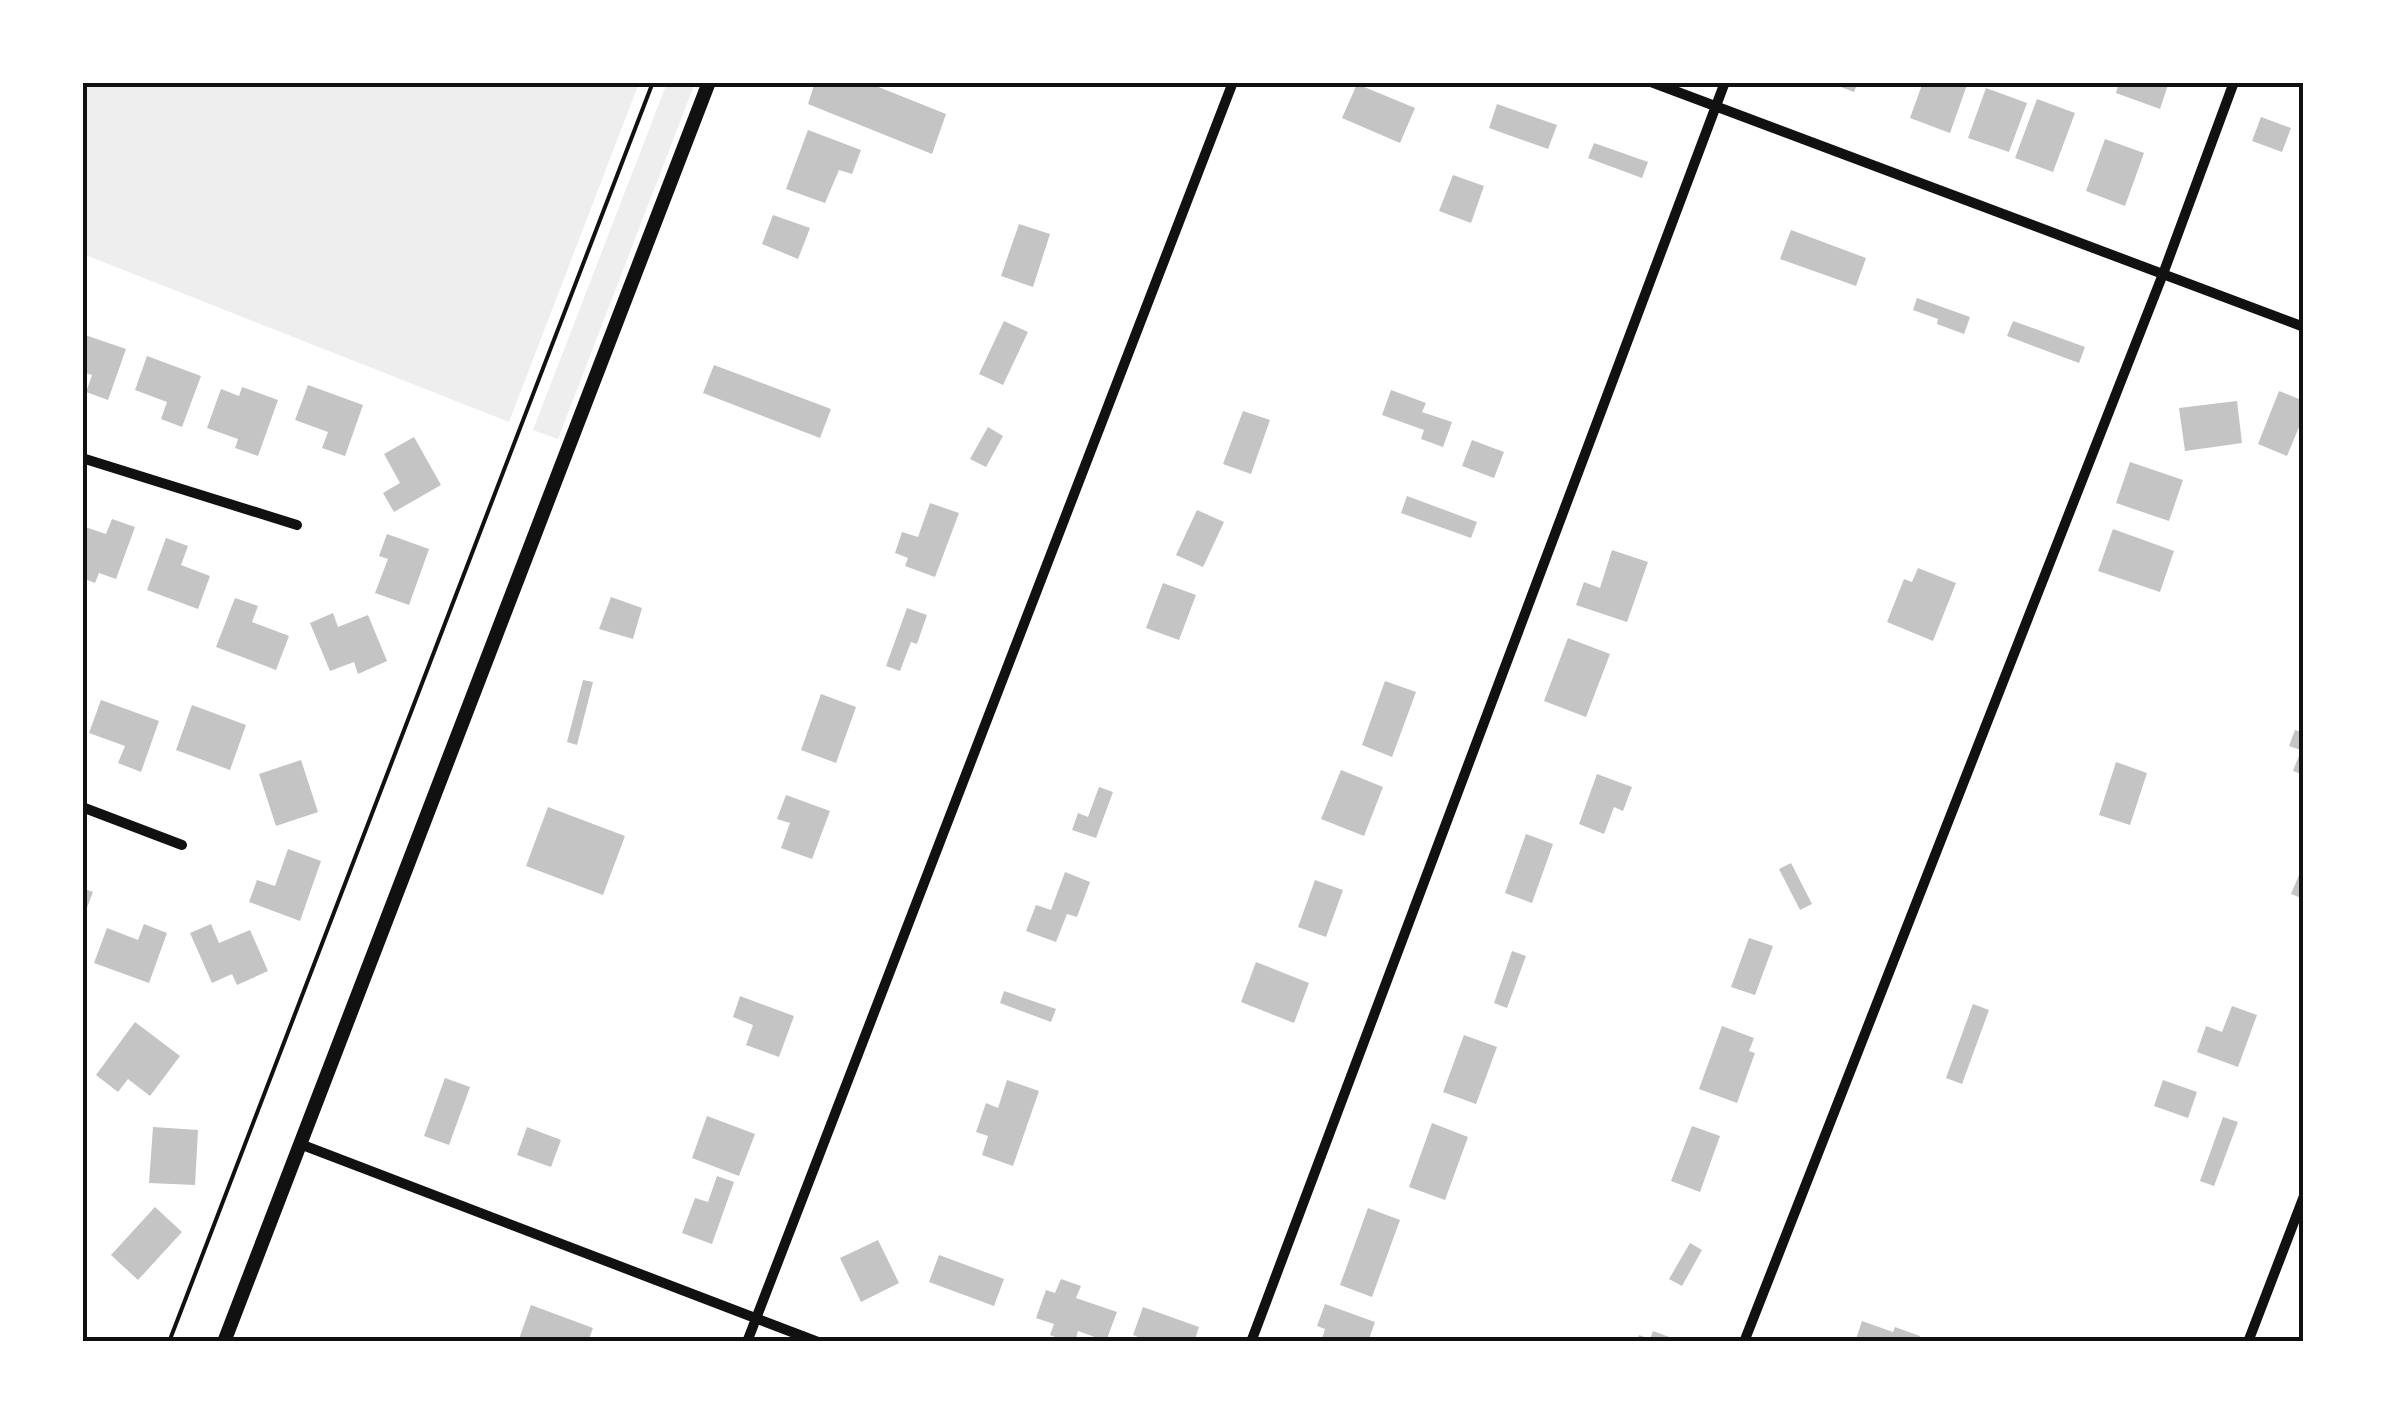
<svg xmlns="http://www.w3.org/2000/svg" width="2386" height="1424" font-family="Lato,sans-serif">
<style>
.green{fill:#eee}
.building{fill:#c4c4c4}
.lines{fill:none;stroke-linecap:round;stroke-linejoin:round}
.path{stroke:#111;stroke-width:4}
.minor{stroke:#111;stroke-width:10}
.secondary{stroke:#111;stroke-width:14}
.neatline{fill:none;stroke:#111;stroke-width:4}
</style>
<rect width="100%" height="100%" fill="#fff"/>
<path class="green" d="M82,83L83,82L639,83L509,422L83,254Z
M667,83H695L558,439L533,430Z"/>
<path class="building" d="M815,82H866L946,114L932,154L808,104Z
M1828,82H1858L1854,92Z
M1923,82H1968L1950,133L1910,118Z
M2119,82H2169L2160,109L2116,93Z
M1357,84L1415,108L1400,143L1342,118Z
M1986,88L2027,103L2009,152L1968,138Z
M2037,99L2075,113L2053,172L2015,158Z
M1497,104L1557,125L1548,149L1489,128Z
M2261,117L2291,128L2282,152L2252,141Z
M808,130L861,150L852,174L839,170L825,203L786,189Z
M2105,139L2144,153L2125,206L2086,191Z
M1594,143L1648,162L1642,178L1588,158Z
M1453,175L1484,186L1471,223L1439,211Z
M773,215L810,228L798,259L762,244Z
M1019,224L1050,234L1033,287L1001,276Z
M1791,230L1866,258L1856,286L1780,259Z
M1917,298L1970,317L1964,334L1937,324L1938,319L1913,310Z
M1004,321L1028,332L1003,385L979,374Z
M2013,321L2085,347L2079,363L2007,336Z
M82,334L126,349L108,400L86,392L92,375L82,372Z
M147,356L201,376L182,427L161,419L167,402L135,390Z
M714,365L831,409L820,438L703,393Z
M308,385L363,405L345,456L322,448L328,432L295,420Z
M242,387L278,400L258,456L235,448L238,439L207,428L221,389L239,396Z
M1391,390L1426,403L1422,412L1452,422L1443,447L1421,439L1424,430L1382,415Z
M2279,391L2304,401V415L2287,456L2258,444Z
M2237,401L2242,443L2185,451L2179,408Z
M1243,411L1270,420L1251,474L1223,464Z
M988,427L1003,436L986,467L970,459Z
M414,437L441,485L394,512L383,493L400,483L384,454Z
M1472,440L1504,452L1494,478L1462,466Z
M2130,462L2183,480L2169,521L2116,503Z
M1407,496L1477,522L1471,538L1401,513Z
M930,503L959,513L935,577L905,566L908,558L895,553L902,532L918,537Z
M1197,510L1224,522L1203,567L1176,555Z
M112,519L135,527L116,579L99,573L95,583L82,578V526L106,534Z
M2113,529L2174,551L2160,592L2098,571Z
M387,534L429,549L409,605L375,593L388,559L379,556Z
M166,538L188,546L181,565L210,576L198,609L147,590Z
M1612,550L1648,562L1627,622L1576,605L1584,582L1600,588Z
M1918,568L1956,583L1933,641L1887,622L1904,579L1912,582Z
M1163,583L1196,595L1179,640L1146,628Z
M611,597L642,608L633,639L599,629Z
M235,598L258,606L252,622L289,636L276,670L216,647Z
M907,608L927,615L917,644L911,642L900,671L886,666Z
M333,613L338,627L368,615L387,661L358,674L354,662L330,671L310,623Z
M1568,638L1610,654L1586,717L1544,701Z
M583,680L593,682L577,745L567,742Z
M1385,681L1416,692L1392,757L1362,745Z
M821,694L856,707L836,763L801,750Z
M101,700L159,721L141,772L118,763L125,746L89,733Z
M192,705L246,725L230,770L176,750Z
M2295,730L2304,733V775L2293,771L2301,750L2289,746Z
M301,760L318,812L276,826L259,774Z
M2116,762L2147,773L2130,825L2099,815Z
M1341,770L1383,787L1364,836L1321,819Z
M1597,774L1632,787L1623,811L1614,807L1604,834L1579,824Z
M1099,787L1113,792L1096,838L1072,830L1078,813L1088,817Z
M786,795L830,811L812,859L781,848L790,823L777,819Z
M548,807L625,836L603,895L526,866Z
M1526,834L1553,844L1532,903L1505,893Z
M288,849L321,861L300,921L249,902L257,880L275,886Z
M1791,863L1812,904L1800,910L1779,869Z
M2304,863V899L2291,894Z
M1065,872L1090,882L1077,917L1067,914L1056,942L1026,931L1036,905L1051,910Z
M1315,880L1343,890L1326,937L1298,927Z
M82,888L93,892L83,918H82Z
M144,924L167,933L149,983L94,963L107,928L138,940Z
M211,924L219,943L250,930L268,971L237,985L232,974L212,983L190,933Z
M1749,938L1773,946L1755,995L1731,987Z
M1512,951L1526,956L1507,1008L1494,1003Z
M1256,962L1309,983L1294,1023L1241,1002Z
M1004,991L1056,1009L1051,1022L1000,1003Z
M740,996L794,1016L779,1057L746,1045L753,1025L733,1017Z
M1973,1004L1989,1010L1962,1084L1946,1078Z
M2232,1006L2257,1015L2238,1067L2197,1052L2206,1026L2222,1032Z
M135,1022L180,1056L150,1096L128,1079L118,1092L96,1075Z
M1722,1026L1754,1038L1749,1051L1755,1053L1737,1103L1699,1089Z
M1464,1035L1497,1047L1476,1104L1443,1092Z
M445,1078L470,1087L449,1145L424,1136Z
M1007,1080L1039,1091L1013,1166L982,1155L988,1136L976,1132L986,1103L998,1108Z
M2163,1080L2197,1092L2188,1118L2154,1106Z
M707,1116L755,1134L739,1176L692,1158Z
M2223,1117L2238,1122L2214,1186L2200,1181Z
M1432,1123L1468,1137L1445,1200L1409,1187Z
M1692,1126L1720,1136L1700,1192L1671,1181Z
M153,1127L198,1130L195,1185L149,1183Z
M527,1127L561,1140L551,1167L517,1155Z
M717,1176L734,1182L712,1244L682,1233L695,1198L708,1202Z
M155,1207L182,1232L138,1280L111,1255Z
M1368,1208L1400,1220L1372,1297L1340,1285Z
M878,1240L899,1283L861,1302L840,1258Z
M1690,1243L1702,1250L1682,1286L1669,1279Z
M939,1255L1004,1279L994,1306L929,1282Z
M1061,1279L1081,1286L1076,1298L1117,1312L1106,1341L1078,1331L1075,1342H1069L1050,1335L1054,1324L1036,1318L1046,1290L1055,1293Z
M1325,1304L1375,1322L1368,1342H1321L1325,1329L1317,1326Z
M531,1305L593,1328L588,1342L519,1339Z
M1143,1307L1199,1327L1194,1342H1151L1133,1335Z
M1862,1321L1893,1332L1895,1327L1920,1336L1918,1342H1855Z
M1653,1331L1680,1341V1342H1637L1639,1335L1650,1339Z"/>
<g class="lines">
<path class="path" d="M169,1342L653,82"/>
<path class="minor" d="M1651,82L2304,327
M82,458L297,525
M82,807L182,845
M300,1144L818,1342
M747,1342L1233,82
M1251,1342L1725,82
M1744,1342L2163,274L2234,82
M2248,1342L2304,1196"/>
<path class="secondary" d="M224,1342L709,82"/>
</g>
<rect width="2386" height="1424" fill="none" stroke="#ffffff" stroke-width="170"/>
<rect x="85" y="85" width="2216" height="1254" class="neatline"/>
</svg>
